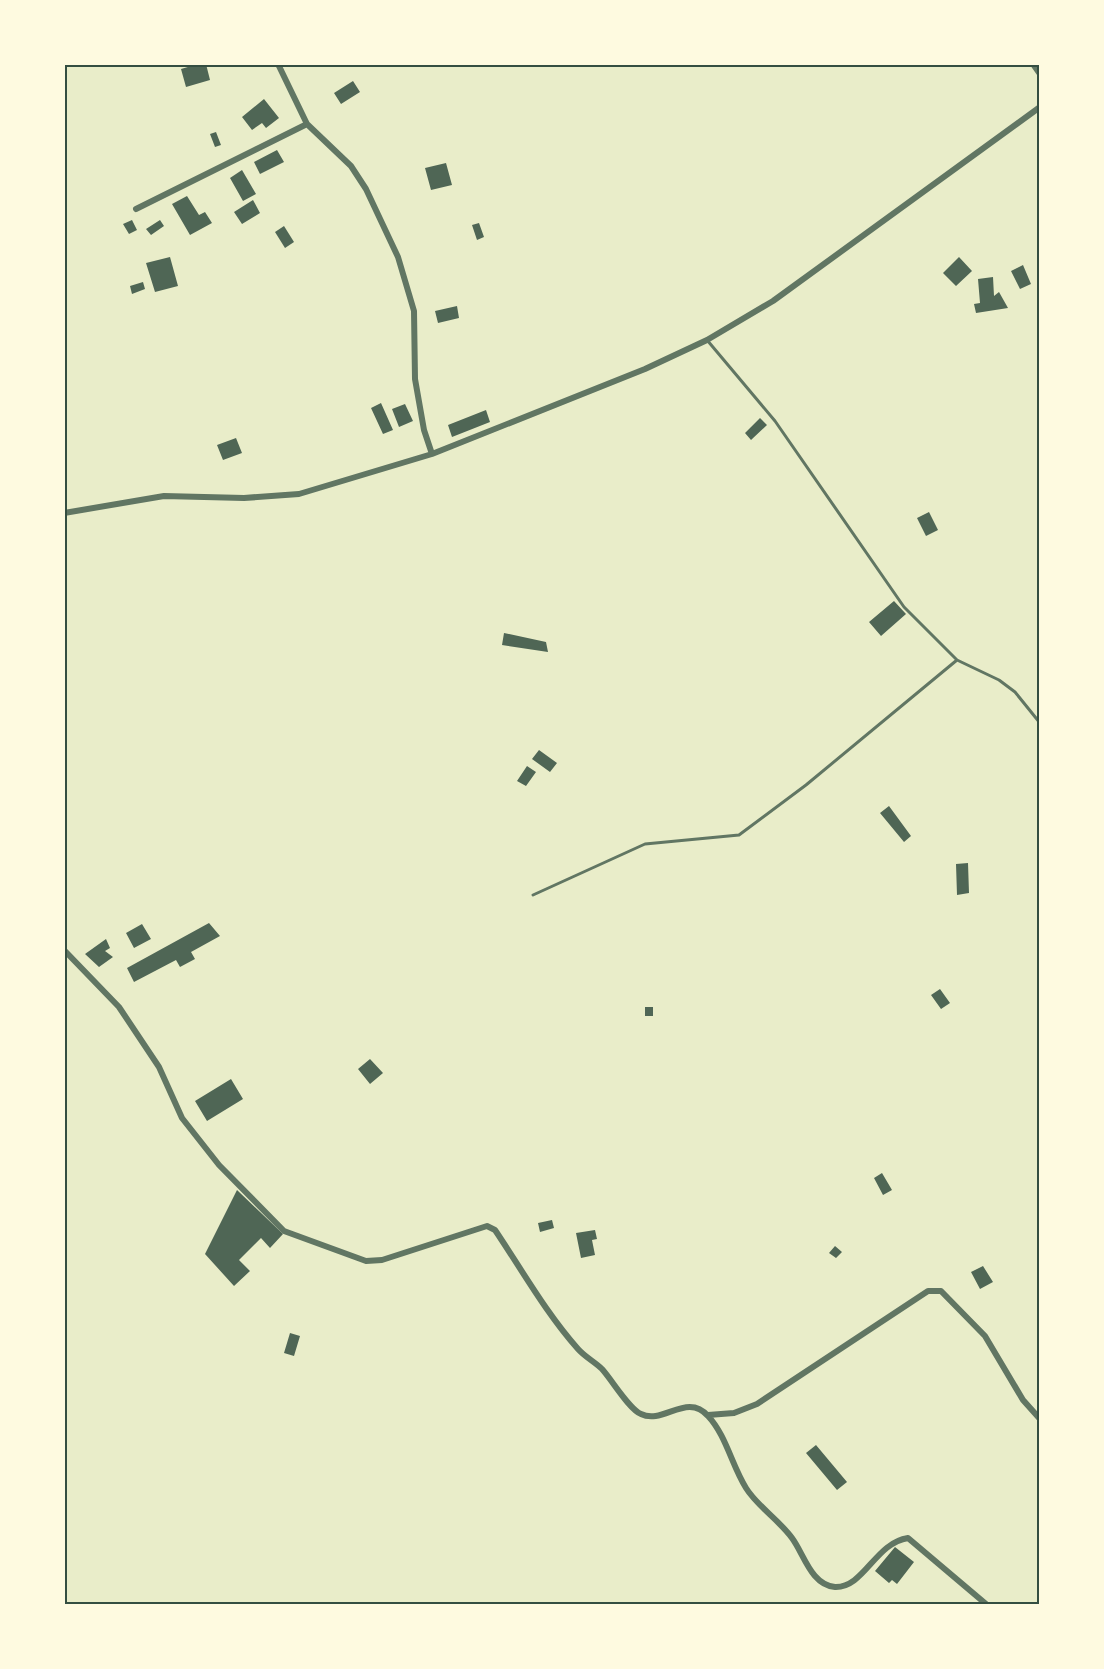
<svg xmlns="http://www.w3.org/2000/svg" width="1104" height="1669" font-family="Lato,sans-serif">
<style>
.building{fill:#4f6655}
.lines{fill:none;stroke-linecap:round;stroke-linejoin:round}
.service{stroke:#617663;stroke-width:3}
.minor{stroke:#617663;stroke-width:6}
.neatline{fill:none;stroke:#344e41;stroke-width:2}
</style>
<rect width="100%" height="100%" fill="#e9edc9"/>
<path class="building" d="M198,64H206L210,80L186,87L181,69Z
M353,81L360,92L341,104L334,93Z
M264,99L279,118L266,128L262,123L252,130L242,117Z
M216,132L221,145L215,147L210,134Z
M277,150L284,162L260,174L254,162Z
M446,163L452,185L431,190L425,168Z
M242,170L256,194L243,201L230,178Z
M187,196L199,215L205,212L212,223L190,235L172,204Z
M253,200L260,213L242,224L234,212Z
M132,220L137,230L129,234L123,224Z
M160,220L164,226L151,235L146,229Z
M479,223L484,237L477,240L472,225Z
M284,226L294,242L285,248L275,232Z
M170,257L178,286L155,292L146,263Z
M959,257L972,271L956,286L943,273Z
M1023,265L1031,284L1020,289L1011,271Z
M993,277L994,296L999,292L1008,308L976,313L974,304L980,303L978,279Z
M143,282L145,289L132,294L130,286Z
M457,306L459,318L438,323L435,311Z
M381,403L393,430L383,434L371,408Z
M405,404L413,421L399,427L392,409Z
M486,410L490,422L452,437L448,425Z
M760,418L767,425L751,440L745,433Z
M236,438L242,453L223,460L217,445Z
M929,512L938,530L926,536L917,518Z
M894,601L906,614L881,636L869,622Z
M504,633L546,642L548,652L502,645Z
M539,750L557,763L550,772L532,759Z
M527,766L536,772L526,786L517,781Z
M889,806L911,836L904,842L880,813Z
M968,863L969,893L957,895L956,864Z
M209,923L220,936L191,952L195,959L180,967L176,960L134,982L127,968Z
M142,924L151,939L134,948L126,933Z
M106,939L110,948L105,951L113,957L99,967L85,954Z
M940,989L950,1003L941,1009L931,995Z
M645,1007H653V1016H645Z
M370,1059L383,1073L370,1084L358,1069Z
M231,1079L243,1099L207,1121L195,1101Z
M882,1173L892,1190L883,1195L874,1178Z
M237,1190L283,1234L270,1248L261,1238L239,1260L250,1271L234,1286L205,1254Z
M552,1220L554,1228L540,1232L538,1223Z
M595,1230L597,1239L592,1240L595,1255L581,1258L576,1233Z
M835,1246L842,1252L836,1258L829,1253Z
M983,1266L993,1282L980,1289L971,1272Z
M290,1333L300,1336L294,1356L284,1353Z
M816,1445L847,1482L837,1490L806,1453Z
M895,1547L914,1562L897,1584L892,1580L889,1583L875,1571Z"/>
<g class="lines">
<path class="service" d="M707,340L775,421L904,607L957,660L999,680L1015,692L1040,723
M533,895L645,844L739,835L806,785L957,660"/>
<path class="minor" d="M278,64L307,124L351,166L366,189L398,257L414,311L415,379L424,430L432,454
M1033,64L1040,74
M136,209L307,124
M64,513L164,496L244,498L299,494L432,454L645,369L707,340L773,301L1040,107
M64,950L119,1007L159,1067L182,1118L219,1165L284,1231L366,1261L382,1260L487,1226L495,1230C522,1270 546,1313 578,1349C585,1357 595,1362 602,1369C612,1380 629,1409 641,1414C663,1425 687,1392 708,1416C726,1435 732,1466 746,1488C757,1506 779,1520 792,1538C804,1554 811,1585 835,1587C864,1588 875,1543 908,1538L986,1604
M708,1415L734,1413L757,1404L928,1291H941L985,1336L1023,1400L1040,1419"/>
</g>
<rect width="1104" height="1669" fill="none" stroke="#fefae0" stroke-width="132"/>
<rect x="66" y="66" width="972" height="1537" class="neatline"/>
</svg>
